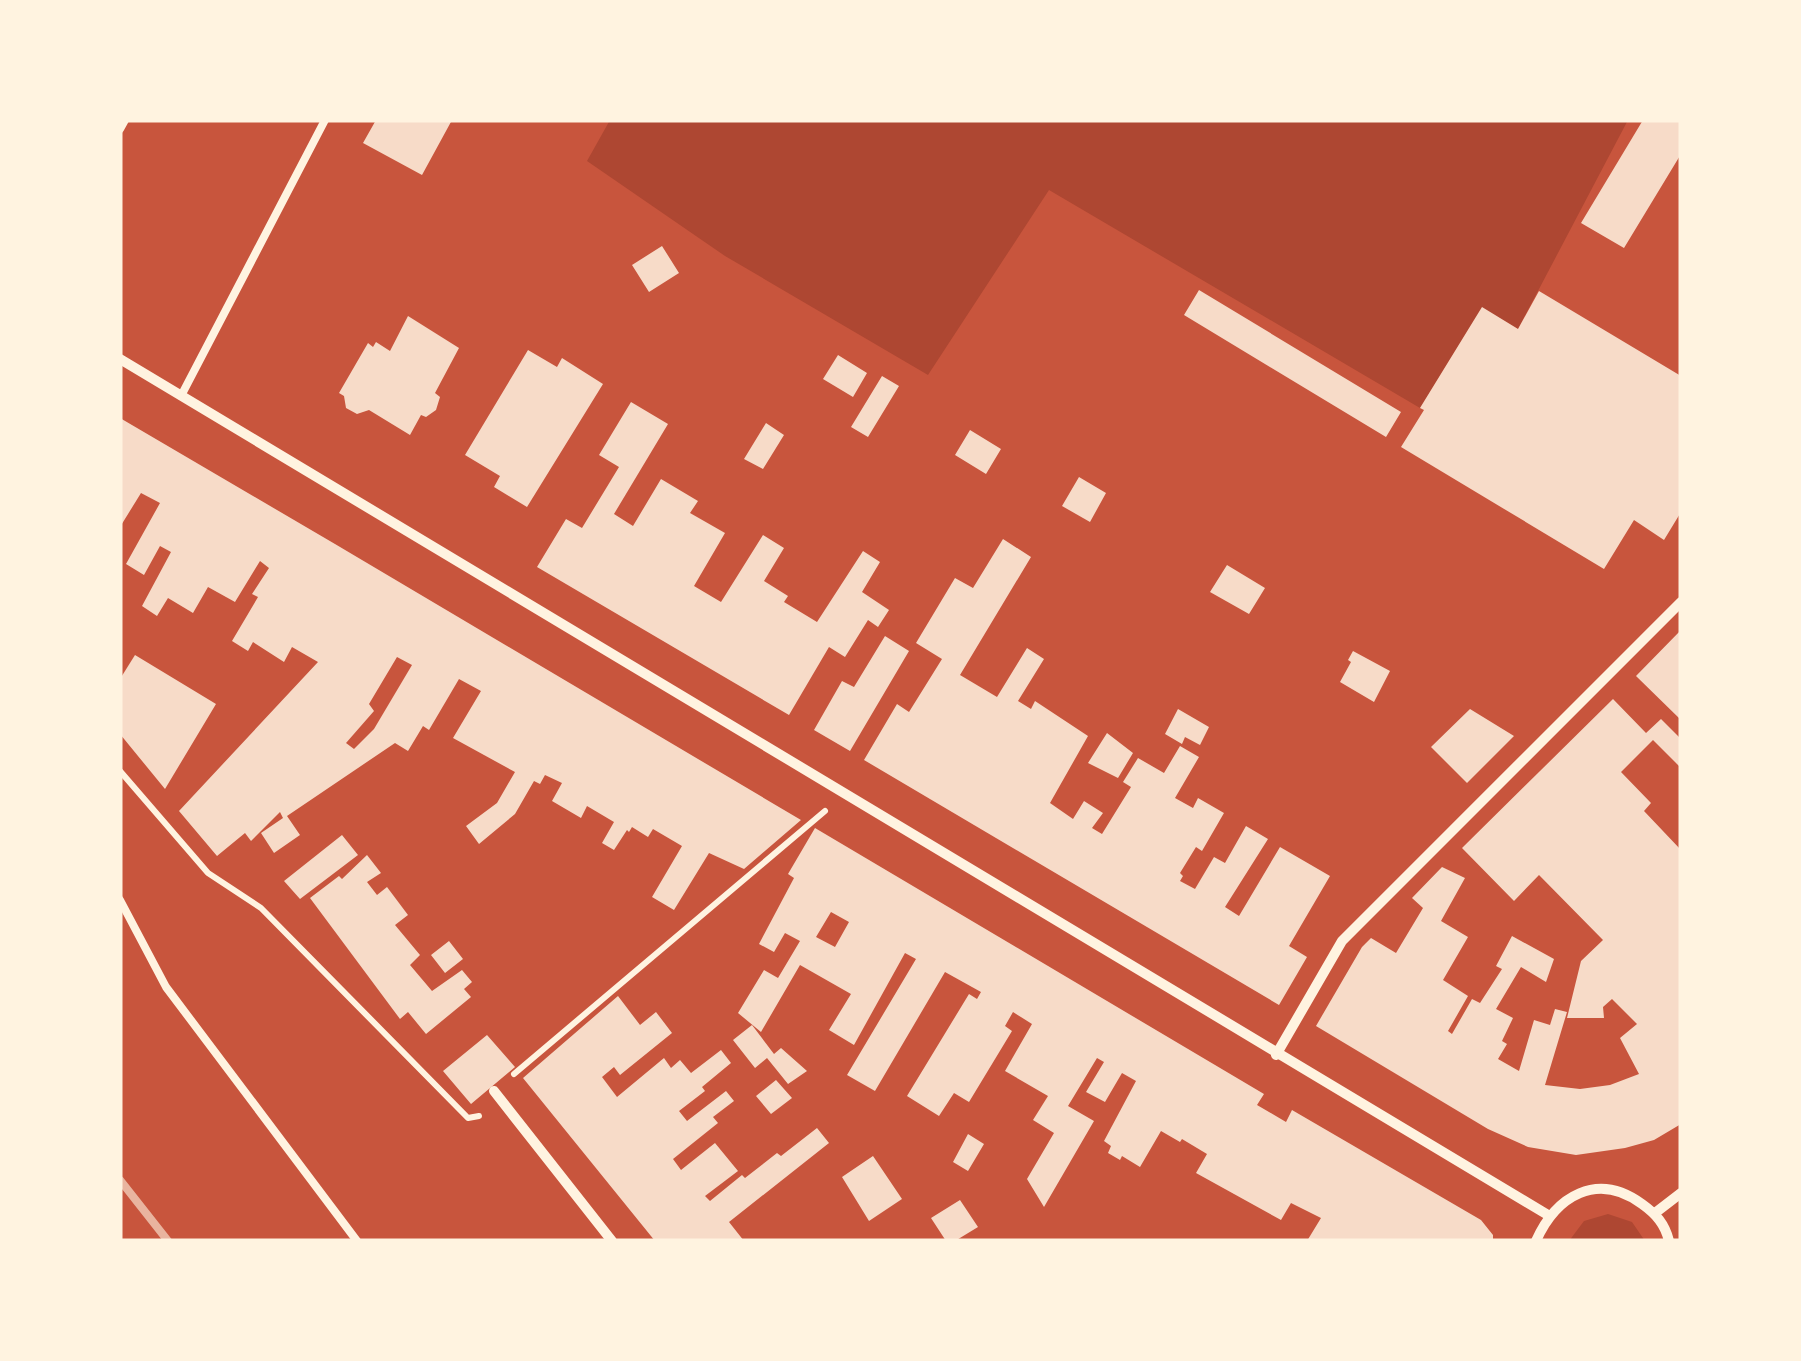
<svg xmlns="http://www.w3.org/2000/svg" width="1801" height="1361" font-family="'Roboto Serif',serif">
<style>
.green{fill:#ae4732}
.building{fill:#f7dbc8;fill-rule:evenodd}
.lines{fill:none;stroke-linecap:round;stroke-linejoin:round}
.path{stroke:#fff3e0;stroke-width:6}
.service{stroke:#fff3e0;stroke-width:8}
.minor{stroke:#fff3e0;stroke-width:10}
.rail{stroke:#e9b49f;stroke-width:8}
</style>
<rect width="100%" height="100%" fill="#c8553d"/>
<path class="green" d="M610,120H1628L1518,329L1482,308L1420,408L1049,190L928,375L725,256L587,161Z
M1608,1214L1632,1222L1645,1241H1569L1584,1221Z"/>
<path class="building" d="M376,120H452L422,175L363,143Z
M1643,120H1681V154L1624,248L1581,223Z
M662,246L679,273L649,292L632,265Z
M1199,290L1401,412L1386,437L1184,315Z
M1539,291L1681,376V512L1664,540L1634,520L1604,569L1401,447L1424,410L1420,408L1482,307L1518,329Z
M408,316L459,348L435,393L440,397L436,410L426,417L421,415L410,435L369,410L357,414L346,408L344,396L339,393L368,343L373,347L376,342L390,351Z
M528,350L557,367L562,358L603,384L527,507L494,487L500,476L465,455Z
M838,355L867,373L853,397L823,379Z
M882,376L899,386L868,437L851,427Z
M631,402L668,424L614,514L633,526L661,479L698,501L690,513L725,533L694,586L721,602L763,535L784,548L764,581L788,596L784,602L817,622L863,551L880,562L862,592L889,610L878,627L868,620L845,657L829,647L789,715L537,567L566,519L582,528L619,467L599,455Z
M120,418L335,544L801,820L744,869L709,853L674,910L652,897L682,846L653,829L648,837L632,827L629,832L627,830L614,850L602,843L614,822L587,806L581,818L552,801L562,783L545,775L540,784L534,781L515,814L479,844L466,826L497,803L515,772L453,738L481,691L459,679L429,730L423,726L408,751L395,743L287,816L300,835L274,853L261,833L283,818L280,812L251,841L245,833L217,856L179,811L318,662L292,647L284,662L253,642L248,651L232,641L258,597L252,594L269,568L260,561L235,602L208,587L193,613L168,598L157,616L142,606L171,552L160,546L144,575L126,564L160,503L141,493L120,527ZM397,657L412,665L374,729L354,749L346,743L374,711L369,704Z
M766,423L784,435L763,469L744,459Z
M970,430L1001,449L986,474L955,455Z
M1079,477L1106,493L1090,522L1062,506Z
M1003,539L1031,557L960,675L997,697L1027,648L1044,659L1018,701L1031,709L1035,701L1088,736L1050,803L1073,819L1084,801L1103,813L1092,828L1102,834L1131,787L1123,782L1138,758L1164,773L1180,746L1199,757L1175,798L1193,808L1198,798L1224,813L1202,851L1196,847L1180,873L1183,876L1180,881L1195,889L1214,857L1225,863L1246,826L1268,839L1225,907L1239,916L1280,847L1330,876L1289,946L1307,957L1279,1005L864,760L897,704L909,712L942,659L916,643L955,578L973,588Z
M1227,565L1265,588L1249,614L1210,592Z
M1681,630V720L1636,676Z
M885,636L909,651L850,751L814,730L842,681L854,687Z
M1353,651L1390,671L1374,702L1340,682L1351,662L1348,660Z
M135,655L216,704L165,789L120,734V679Z
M1613,699L1646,733L1661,719L1681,739V768L1653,740L1621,772L1651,803L1644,811L1681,850V1124L1654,1140L1625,1148L1576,1155L1528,1147L1488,1129L1316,1026L1362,947L1371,938L1396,953L1423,908L1412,898L1442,867L1465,878L1441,921L1468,937L1443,980L1468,996L1448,1031L1452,1034L1472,999L1480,1003L1502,969L1496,966L1512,936L1554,959L1546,982L1521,967L1496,1009L1513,1018L1502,1041L1507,1044L1498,1059L1519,1071L1534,1020L1550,1025L1555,1009L1567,1012L1545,1085L1580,1089L1610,1085L1639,1074L1620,1038L1637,1024L1612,999L1603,1007L1604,1018H1567L1581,961L1603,940L1539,875L1514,901L1462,848Z
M1178,709L1209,727L1200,745L1185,737L1182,744L1165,734Z
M1470,709L1514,736L1467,783L1431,747Z
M1107,733L1133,753L1118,778L1088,763Z
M815,828L1264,1094L1257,1105L1286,1122L1292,1110L1481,1220L1493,1235V1241H1307L1321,1218L1291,1203L1281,1220L1196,1173L1207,1154L1182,1139L1180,1142L1161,1131L1140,1167L1122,1156L1120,1160L1108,1153L1111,1146L1104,1141L1136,1081L1122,1073L1105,1102L1086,1092L1104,1062L1097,1058L1068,1106L1094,1121L1044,1207L1027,1179L1054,1133L1033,1120L1048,1096L1005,1071L1032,1024L1013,1012L1005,1026L1012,1031L969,1102L954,1093L939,1116L907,1096L969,994L977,999L981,992L945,972L875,1091L847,1075L916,959L905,953L854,1045L829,1030L851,994L800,965L761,1032L738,1013L764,970L778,978L800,941L785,933L774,952L759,944L794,878L788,874ZM831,912L849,922L835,947L816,937Z
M342,835L358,855L300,899L284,881Z
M367,855L381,873L367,882L377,895L387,887L408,915L395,925L420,955L410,965L432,991L462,970L472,982L464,989L471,997L426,1034L408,1012L400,1019L310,898L339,876L342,879Z
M449,941L463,959L445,973L431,955Z
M618,996L640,1025L656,1012L672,1033L620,1075L614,1067L602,1077L617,1097L664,1058L671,1068L680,1060L691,1073L721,1050L731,1063L702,1087L705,1091L679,1111L687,1121L726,1091L734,1101L713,1117L718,1123L673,1159L681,1170L715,1143L738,1171L705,1196L710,1201L742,1175L745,1178L777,1153L781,1156L817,1128L829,1143L729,1222L744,1241H655L523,1078Z
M752,1025L774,1054L781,1048L807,1071L788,1084L767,1058L755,1068L733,1040Z
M487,1035L515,1067L471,1104L443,1071Z
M776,1080L792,1098L771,1114L756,1096Z
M968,1134L984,1144L968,1171L953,1162Z
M873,1156L902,1199L869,1221L842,1177Z
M960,1200L978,1227L955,1241H946L931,1218Z"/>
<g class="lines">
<path class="path" d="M120,771L208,873L261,908L468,1118L479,1116
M514,1074L825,811"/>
<path class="service" d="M120,129L125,120
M181,396L325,120
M120,900L166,987L357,1241"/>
<path class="minor" d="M120,359L1548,1215
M1276,1055L1342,941L1681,602
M494,1091L612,1241
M1655,1213L1681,1193
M1536,1241C1556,1196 1597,1171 1642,1204C1656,1214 1665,1224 1669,1241"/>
<path class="rail" d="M120,1180L168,1241"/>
</g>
<rect width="1801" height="1361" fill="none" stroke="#fff3e0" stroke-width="245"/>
</svg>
